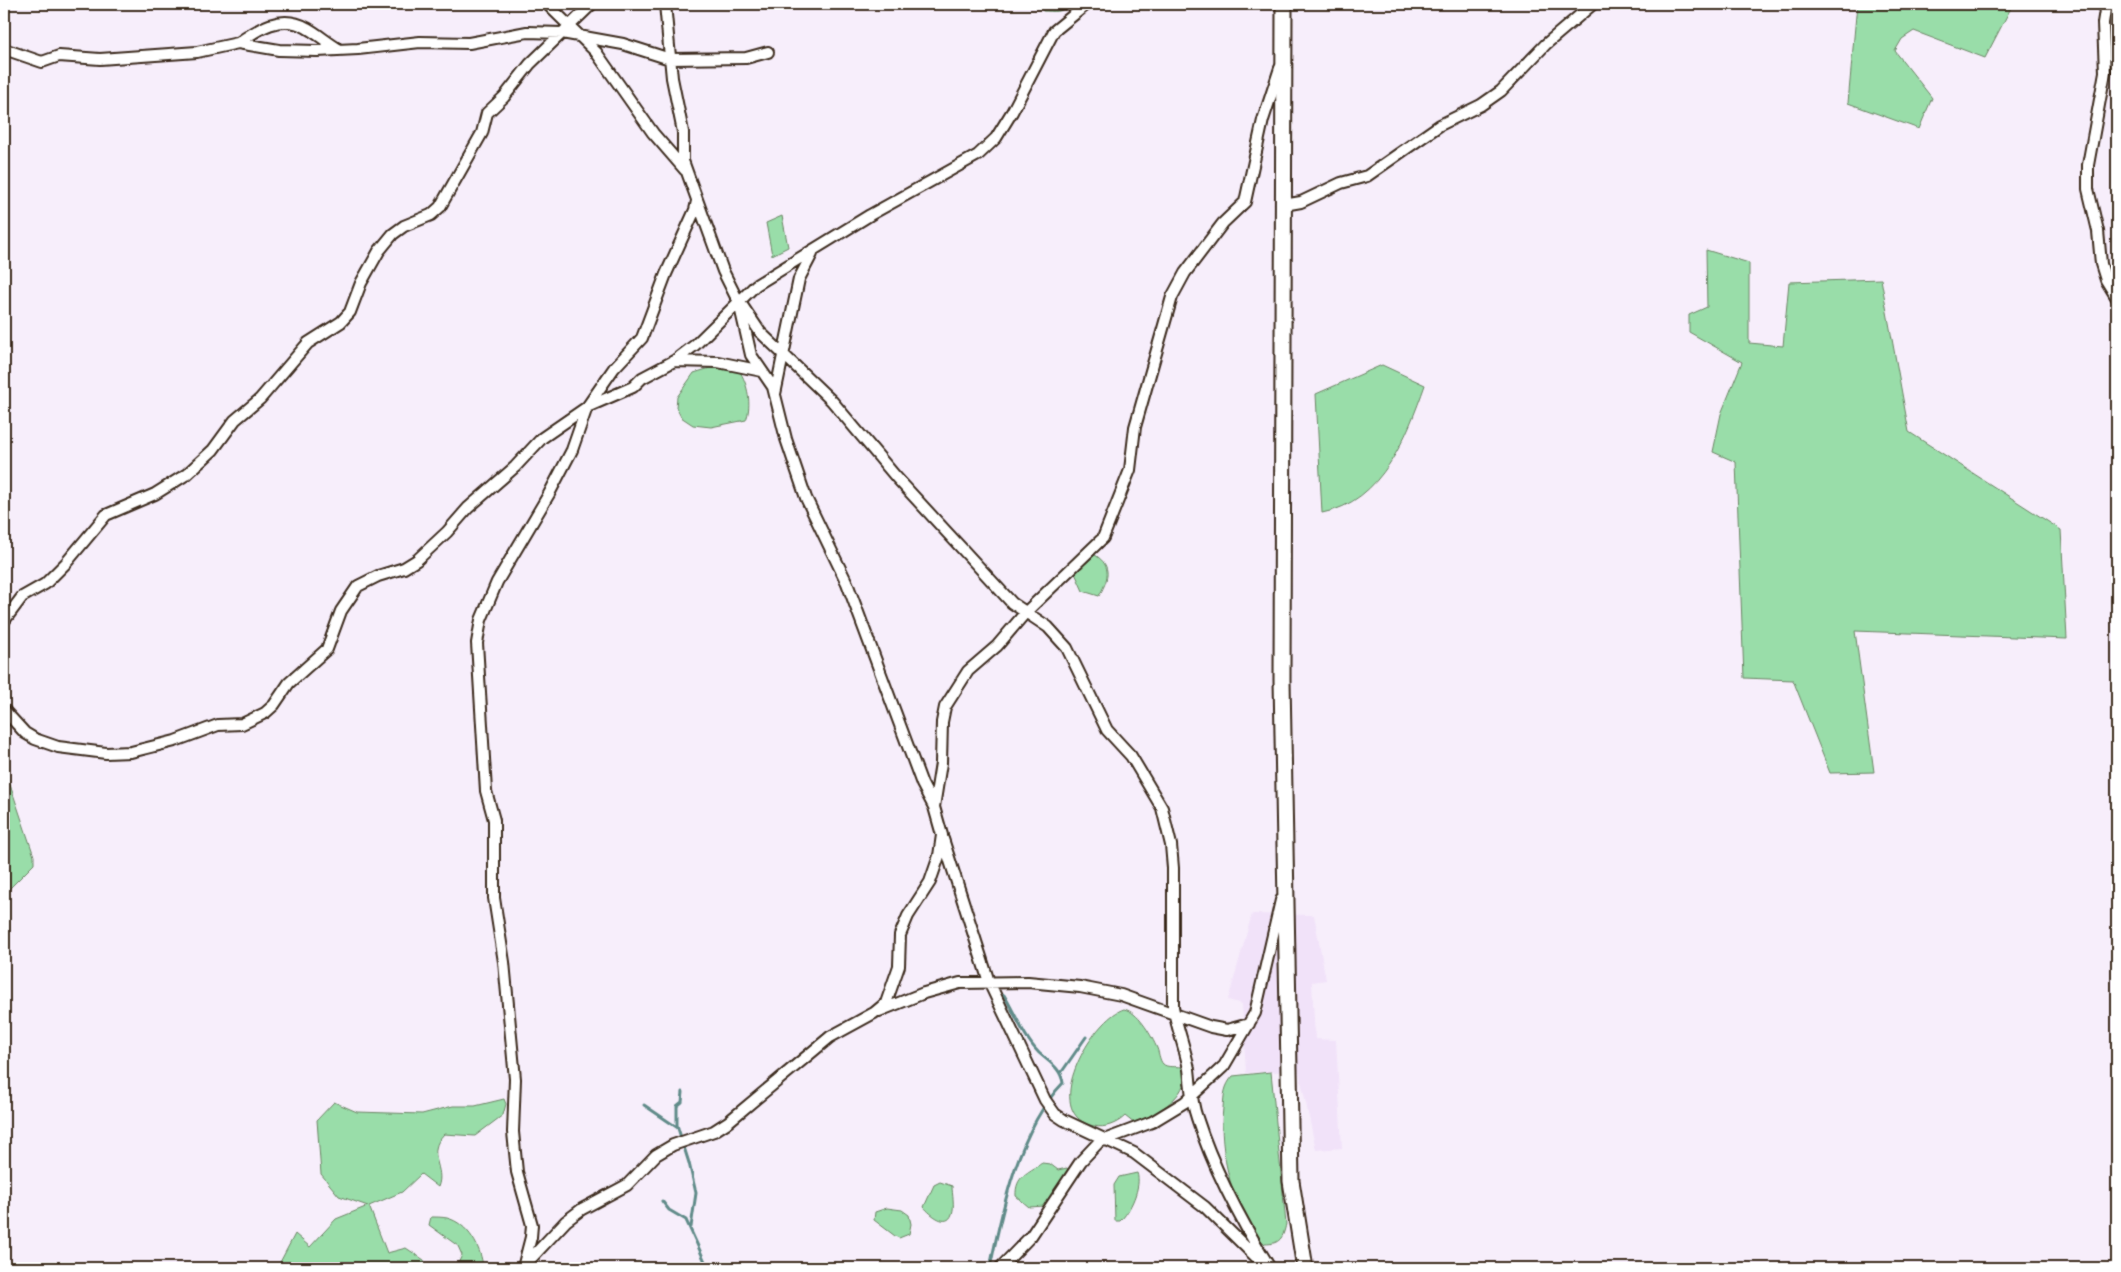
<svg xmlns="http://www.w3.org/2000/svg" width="2121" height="1272" font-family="'Gochi Hand',sans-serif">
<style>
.built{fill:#f1e2f9}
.green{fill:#99dda9;stroke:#6a8464}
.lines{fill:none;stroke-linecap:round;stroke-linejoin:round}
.stream{stroke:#618b89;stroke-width:3}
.street-casing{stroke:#3b2a1e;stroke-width:14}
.secondary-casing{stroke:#3b2a1e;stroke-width:19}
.street{stroke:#fff;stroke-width:10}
.secondary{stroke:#fff;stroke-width:15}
</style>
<rect width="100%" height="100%" fill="#f7eefb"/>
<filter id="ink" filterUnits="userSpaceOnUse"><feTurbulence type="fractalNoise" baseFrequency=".02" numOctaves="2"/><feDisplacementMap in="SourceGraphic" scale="10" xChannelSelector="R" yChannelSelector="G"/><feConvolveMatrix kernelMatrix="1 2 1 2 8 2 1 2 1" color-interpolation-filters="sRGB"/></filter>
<g filter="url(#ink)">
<path class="built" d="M1252,914L1314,915L1326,980L1312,982L1315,1039L1336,1040L1342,1148L1316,1150L1299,1071L1246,1073L1242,1004L1228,1000Z"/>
<path class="green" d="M1040,4H1068C1062,14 1054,11 1043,11Z
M1857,4H2013L1985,58L1914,31L1902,39L1895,51L1932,98L1919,129L1848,103Z
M782,216L788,247L772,255L766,223Z
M1706,250L1749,263V343L1783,346L1789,282L1881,279L1909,432L2061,530L2067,639L1855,631L1874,772L1830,773L1793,680L1744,678L1736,462L1713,452L1721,414L1742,362L1689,332V315L1707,307Z
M1382,365L1425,385C1407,436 1382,502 1322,513L1316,394Z
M710,368L739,370C748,384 752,405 746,420L711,427L693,425L681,417L676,407L677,397L694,373Z
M1095,555C1113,566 1108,580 1099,596L1083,591L1075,573Z
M4,767L34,856V864L4,894Z
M1124,1009C1138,1012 1150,1033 1156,1046C1159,1051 1159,1060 1163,1064C1167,1068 1176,1066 1182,1067C1193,1093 1162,1109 1142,1121L1135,1124L1125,1116C1118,1123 1105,1129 1094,1126C1038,1114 1092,1019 1124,1009Z
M1271,1072L1286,1224C1283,1238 1280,1244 1265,1244C1233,1215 1218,1150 1223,1108C1224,1095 1224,1086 1233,1076Z
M504,1099L506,1104L503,1115L475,1136L444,1134C425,1154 446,1168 438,1187L421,1174L402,1192L369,1206L387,1253L406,1248L424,1260L425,1266L422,1268H277L295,1234L310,1247L336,1219L368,1206L339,1196L321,1174L317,1120L334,1102L357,1112L422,1114L453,1106H475Z
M1042,1163L1050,1164L1058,1170L1067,1168L1069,1172L1045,1206L1029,1207L1016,1196C1015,1176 1028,1173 1042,1163Z
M1137,1173C1142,1186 1130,1212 1120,1221H1115L1114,1185L1119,1177Z
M940,1182L952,1186C952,1194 955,1206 952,1214C947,1229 930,1214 924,1207L934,1185Z
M887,1208L902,1210L909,1215L911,1224L909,1234L899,1238L895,1236L874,1220L875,1212Z
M431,1217C436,1217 442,1217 447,1218C468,1223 482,1249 483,1268H456L462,1255L458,1246L429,1225Z"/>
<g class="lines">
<path class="stream" d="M1061,1073L1086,1037
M683,1092L682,1102L677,1106V1125L689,1163L696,1193L691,1227
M644,1105L678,1128
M662,1201L669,1210L686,1220L708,1268
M990,1268C1002,1209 1019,1128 1063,1083C1061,1068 1050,1063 1039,1053C1024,1038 1015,1013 1004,995"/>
<g class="street-casing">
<path id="street" d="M547,4L596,52L653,133L685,170
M665,4L672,78L683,132V161L723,271L735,295L760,332L832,401L896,477L1012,603L1048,627L1067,648L1107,730L1131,756L1162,808L1171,845L1173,868V1007C1177,1028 1185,1048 1189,1069C1191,1086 1191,1102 1197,1118C1214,1171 1241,1221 1270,1268
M2106,4L2103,23L2105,72L2088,165V189L2098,231L2101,264L2106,280L2117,298
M238,43C258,29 281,13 307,28C318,34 328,43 340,50
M4,49L42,62L59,56L100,59L197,52L238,43L279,50L317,51L358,49L420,42L469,43L527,32L562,33L623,44L670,59L746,58L768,52
M1284,205L1301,202L1341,183L1367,176L1440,125L1481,105L1501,91L1546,44L1593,4
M740,307L751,355L773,387L786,439L806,498L847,583L922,784L934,807
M674,361L718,362L762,371
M775,394L799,279L812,254
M4,621L22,597L45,584L66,563L106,515L155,494L187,474L213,450L235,420L260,399L308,343L341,322L350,312L361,283L379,251L393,234L404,226L431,215L440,207L482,133L487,113L504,97L530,64L592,4
M4,710L25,733L35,739L58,747L106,753L131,752L175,741L218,725L242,724L265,713L274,705L289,683L327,649L341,611L358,586L378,576L404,568L417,560L447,532L468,508L515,467L542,438L587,407L633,387L642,378L674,361L695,345L756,285L870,215L978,155L996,138L1012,112L1054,31L1087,4
M943,839L989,982L1045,1100L1055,1114L1064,1120L1134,1153L1205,1207L1260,1261
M879,1011L924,993L960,983L1028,982L1080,987L1121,995L1211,1027L1227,1030L1249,1024
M524,1264L531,1237L532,1225L517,1172L513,1132L515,1079L504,962L494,898V820L486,791L477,643L481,620L497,582L549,494L572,450L587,407L614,368L642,338L666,274L695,210L697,201
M522,1268L566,1221L582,1209L627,1185L656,1155L673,1145L714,1131L728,1122L830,1037L874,1013L886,1003L899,966L900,935L908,916L930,882L939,856L942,835L934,807L941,763L942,722L945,707L968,671L997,646L1026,612L1103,538L1130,470L1135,427L1172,297L1185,273L1223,223L1245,202L1263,120L1280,68
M1000,1268L1031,1236L1081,1161L1099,1142L1152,1122L1185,1102L1224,1066L1255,1013L1281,900"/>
</g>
<g class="secondary-casing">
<path id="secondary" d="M1284,4L1282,680L1291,1181L1305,1268"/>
</g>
<use href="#street" class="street"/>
<use href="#secondary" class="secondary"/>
</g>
</g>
<rect width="2121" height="1272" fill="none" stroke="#fff" stroke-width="20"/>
<rect x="10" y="10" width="2101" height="1252" fill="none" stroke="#3b2a1e" stroke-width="2" filter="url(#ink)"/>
</svg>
